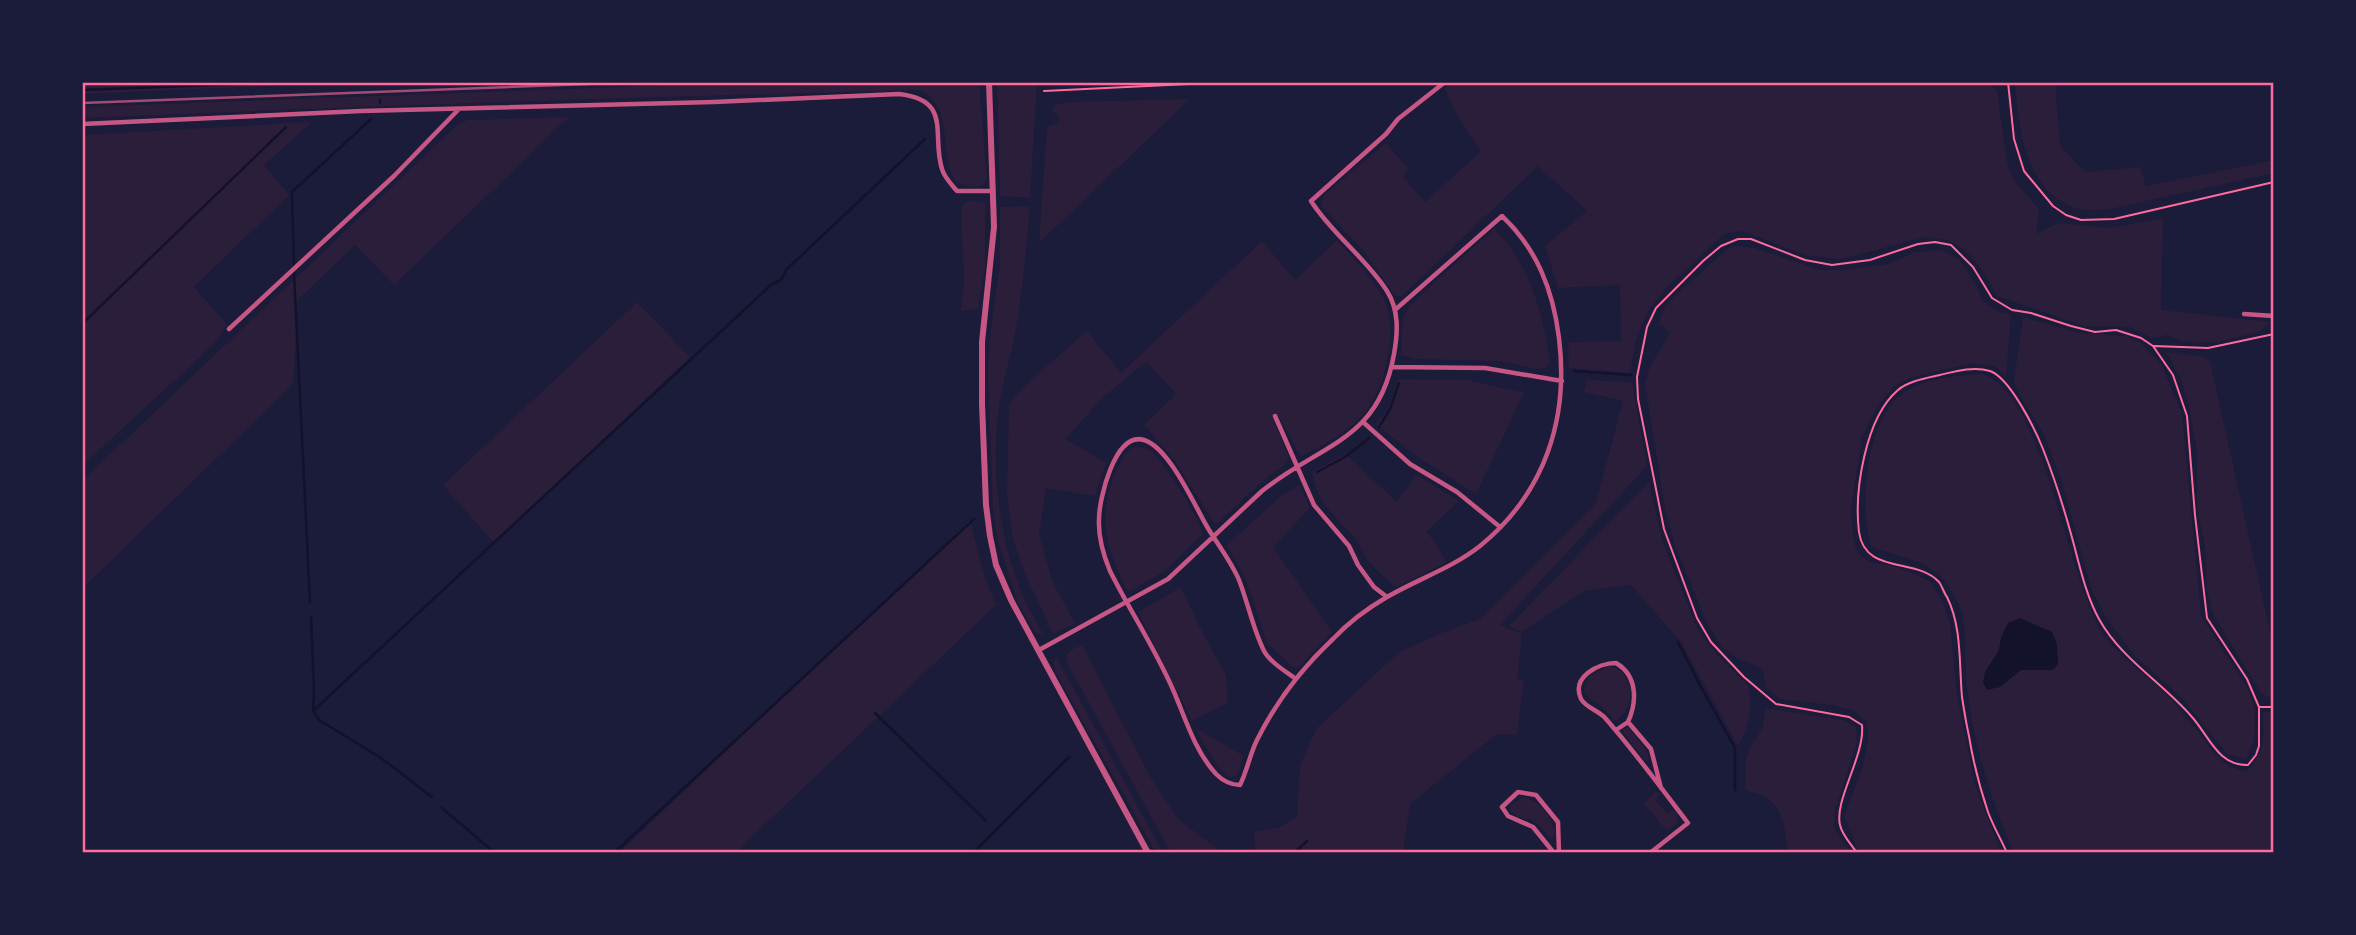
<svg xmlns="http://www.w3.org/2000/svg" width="2356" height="935" font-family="'Alegreya Sans',sans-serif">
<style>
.green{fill:#2a1e3b}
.water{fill:#12122b}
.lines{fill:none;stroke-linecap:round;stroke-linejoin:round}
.stream{stroke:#12122b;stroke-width:2.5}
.path{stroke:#ff6b9d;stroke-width:2}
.minor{stroke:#c65784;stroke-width:4.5}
.tertiary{stroke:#c65784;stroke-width:6}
.rail{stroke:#a44b75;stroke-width:2.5}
.neatline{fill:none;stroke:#ff6b9d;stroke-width:2.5}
</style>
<rect width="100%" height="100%" fill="#1b1b3a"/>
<path class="green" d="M82,82H358L82,94Z
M756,82H979L987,180C979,192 965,185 955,181C938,153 956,105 919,90C640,97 361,106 82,118V107Z
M997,82H1037L1030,198L1000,196Z
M1452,82H1989L1997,91L2007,164L2014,180L2039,209L2036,234L2059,223L2109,228L2163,218L2161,310L2271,322L2258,332L2215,343L2182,341L2167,335L2152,338L2130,327L2084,326L1997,296L1980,267L1965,250L1947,240L1926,237L1840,259L1808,256L1743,231L1724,234L1666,288L1647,313L1636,339L1630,373L1569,368L1568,342L1621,341L1620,285L1558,288L1545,246L1587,211L1538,166L1401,297L1394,295L1363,250L1321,206L1324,195L1386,143L1409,169L1403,177L1425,202L1481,151C1467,131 1454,113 1445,88Z
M2055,82L2060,145L2085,172L2140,167L2146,186L2274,160V173L2110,209C2098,210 2083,212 2072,207C2024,188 2019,126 2015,83Z
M1190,99L1039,243L1047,126L1059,123V114L1052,112L1054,105L1068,102Z
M569,117L394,285L355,245L298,300L293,384L82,589V481L457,125L467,120Z
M312,122L264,165L289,195L194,287L227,324L213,345L82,466V135Z
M968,200L985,203V268L978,309L961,311L964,279L961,211L963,204Z
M1030,206C1026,243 1024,280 1018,317C1014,345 1005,372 1000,400C990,461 998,531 1020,589C1026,605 1036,620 1044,636L1035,632L1018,603L998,542L993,508L988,375L989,345L1000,263V207Z
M1494,229C1530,262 1543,315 1550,362L1545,368L1536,369L1501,361L1414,359L1401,355L1403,318L1410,305Z
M1337,240C1352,258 1370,275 1382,295C1400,326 1386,392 1361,417C1345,434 1323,445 1302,456L1299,454L1279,416L1273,421L1289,457L1284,465L1258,485L1218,523H1214L1175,461L1144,425L1176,394L1146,362L1101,399L1066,439L1106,463L1095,496L1046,488L1039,535L1053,583L1075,623L1053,634L1024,572L1013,539L1007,494L1009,406L1011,401L1034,377L1087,331L1121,373L1262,241L1295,280Z
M1732,246L1755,248L1820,270H1848L1887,264L1916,252L1941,250L1960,260L1976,285L1983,301L1999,312L2011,314L2006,377L1995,366L1974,363L1912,377L1894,386L1877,407L1862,437L1851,509L1853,537L1857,552L1869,562L1897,567L1930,581L1944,604L1950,624L1957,695L1975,785L2001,853H1859L1844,816C1854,787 1872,753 1867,722L1854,711L1832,705L1780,699L1767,689L1762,668L1738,659L1721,646L1707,623L1675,546L1665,508L1645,383L1650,366L1670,333L1659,324C1663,302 1679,293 1695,278C1708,267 1718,256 1732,246Z
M637,302L690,357L494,543L443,485Z
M2023,317L2079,333L2125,336L2141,343L2161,364L2182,413L2201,616L2248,689L2255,709L2254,740L2246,759L2227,754L2181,697L2134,655L2104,614L2092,591L2062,483L2044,434L2022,399L2014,381Z
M2166,352L2204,357L2210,361L2274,650V700L2261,693L2213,614L2207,591L2205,546L2197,506V453L2188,401L2180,378Z
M1982,374C2044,392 2067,580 2103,634C2120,659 2145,673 2165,693C2174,701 2181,712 2189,721C2208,741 2217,769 2247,771C2265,751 2264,739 2263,713L2274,711V853H2014C1991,801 1974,745 1967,688C1964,665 1967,640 1963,618C1960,603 1947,581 1936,572C1917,558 1892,555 1871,546C1859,507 1866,424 1899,396C1922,378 1955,376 1982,374Z
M1398,379L1468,380L1524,393L1476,494L1422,460L1375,424L1387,411Z
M1587,380L1632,382L1647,466L1500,625L1522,634L1517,679L1524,680L1517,735L1497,734L1410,804L1403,853H1255L1254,832L1278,828L1297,817L1300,765L1316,729L1398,653L1436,635L1480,619L1596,503L1623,401L1584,392Z
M1134,447C1142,447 1149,449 1154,454C1167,467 1199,518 1203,534L1166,570L1131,591L1126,589C1106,547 1097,519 1115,474C1119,464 1124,452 1134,447Z
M1345,454L1396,501L1417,475L1459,501L1427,531L1447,562L1397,587L1393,585C1384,577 1373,568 1366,558C1362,552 1360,545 1356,539C1338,519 1313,499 1313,471Z
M1649,482L1663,543L1698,630L1719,657L1749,687C1751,713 1751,723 1738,746L1681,642L1631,585L1584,591L1522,632L1509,626Z
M1300,485L1310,508L1273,547L1332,632L1300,666L1294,668L1267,643L1245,577L1228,547V544L1281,496Z
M970,520L984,575L996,605L735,853H619Z
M1181,587L1199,626L1226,675L1228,703L1192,721L1138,612Z
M1082,645L1152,780L1178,819L1223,853H1171L1067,663L1066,656L1071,650Z
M1056,656L1163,853H1156L1055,671L1053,663Z
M1608,666C1634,670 1638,706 1616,721C1610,717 1609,713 1603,708C1595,701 1588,701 1584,691L1589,676Z
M1765,708L1843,720L1856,727L1857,743L1835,810L1834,828L1851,853H1788C1785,833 1785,809 1765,797C1759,793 1751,794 1745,788L1746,759L1751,746L1763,728Z
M1628,727L1646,750L1649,759L1646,762L1622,731Z
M1196,728L1244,756L1237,776L1229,777C1213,763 1205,746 1196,728Z
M1657,791L1660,794L1655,800L1668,814L1674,810L1678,815L1676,824L1667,831L1643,803Z
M1523,797C1539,800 1552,817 1555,833L1551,839L1535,821L1518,817L1510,811L1511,805Z"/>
<path class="water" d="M2020,618L2052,632L2057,644L2058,664L2053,670H2021L2000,687L1987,690L1983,683L1985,672L1999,650L2001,637L2008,623Z"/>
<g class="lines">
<path class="stream" d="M82,90L298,82
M380,103V100
M294,265L292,192L371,119
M294,273L310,602
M82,324L286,127
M1574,371L1631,375
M1379,427L1390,409L1399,383
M1317,472L1345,457L1369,438
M311,618L314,689L313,711L319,720L381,758L432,797
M1678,642L1700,685L1735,748V790
M313,711L772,284L781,280L787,269L925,139
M875,713L986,821
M442,808L495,853
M614,853L974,519
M973,853L1069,757
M1294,853L1307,841"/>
<path class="path" d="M2008,82L2014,139L2024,171L2053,206L2066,215L2081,220L2114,219L2274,182
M1044,91L1230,82
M2154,346L2208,348L2274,334
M2260,707H2274
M1857,853C1851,844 1842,835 1840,825C1834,800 1865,756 1862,725L1849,717L1776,704L1744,677L1711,642L1697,618L1664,529L1638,399L1637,377L1647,327L1656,308L1703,261L1721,246L1738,239H1751L1805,260L1832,265L1870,260L1918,244L1935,242L1951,245L1973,267L1992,298L2012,310L2031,313L2071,326L2095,332L2116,330L2141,338L2153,346L2173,375L2187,416L2195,515L2207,618L2247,679L2259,707V746L2256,755L2248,765C2218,766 2209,736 2192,717C2163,683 2121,659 2099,619C2085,594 2079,562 2071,534C2063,505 2054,477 2043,449C2035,429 2010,378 1990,371C1974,366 1956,371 1940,375C1927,378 1908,381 1898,390C1865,418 1854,492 1859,532C1865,575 1916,557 1939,582C1942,586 1944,593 1947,597C1962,627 1959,664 1962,697C1964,710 1966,723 1969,736C1973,761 1980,788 1988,812C1993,826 2001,839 2007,853"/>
<path class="minor" d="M82,124L361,111L714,102L899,94C953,100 931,135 942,169C944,177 951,184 957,191H993
M2244,314L2274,316
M229,329L394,176L458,110
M1392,367L1485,368L1562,381
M1275,416L1314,505L1349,546L1358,565L1374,587L1387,597
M1363,422L1410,464L1457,492L1500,527
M1039,650L1168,579L1262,491C1322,443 1379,441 1394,354C1398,332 1399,310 1387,291C1366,258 1332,234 1311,201L1386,134L1398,119L1445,82
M1296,679C1285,671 1270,662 1264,651C1253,629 1248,603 1239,580C1232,563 1219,546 1209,530C1195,507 1170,448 1144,440C1115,431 1099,499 1099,519C1098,537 1103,554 1110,571C1130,611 1156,650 1174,692C1186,720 1195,751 1216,774C1223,781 1231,785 1240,785C1247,771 1250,754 1257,740C1276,702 1302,668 1333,639C1348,623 1368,608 1387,597C1418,579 1452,568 1480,546C1545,493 1569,419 1559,338C1553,290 1537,249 1502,216L1396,309
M1616,730L1628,722
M1554,853L1533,827L1508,816L1502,807L1518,792L1536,795L1558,822L1559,853
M1650,853L1688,823C1661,788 1635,752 1606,719C1600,711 1586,708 1581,699C1571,677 1598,663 1616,663C1638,676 1637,702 1628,722L1651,749L1661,788"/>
<path class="tertiary" d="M989,82L994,227L982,342V404L986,505L990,536L996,565L1011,600L1148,853"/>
<path class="rail" d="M82,103L641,82"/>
</g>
<rect width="2356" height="935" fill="none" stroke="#1b1b3a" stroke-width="168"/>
<rect x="84" y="84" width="2188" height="767" class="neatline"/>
</svg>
